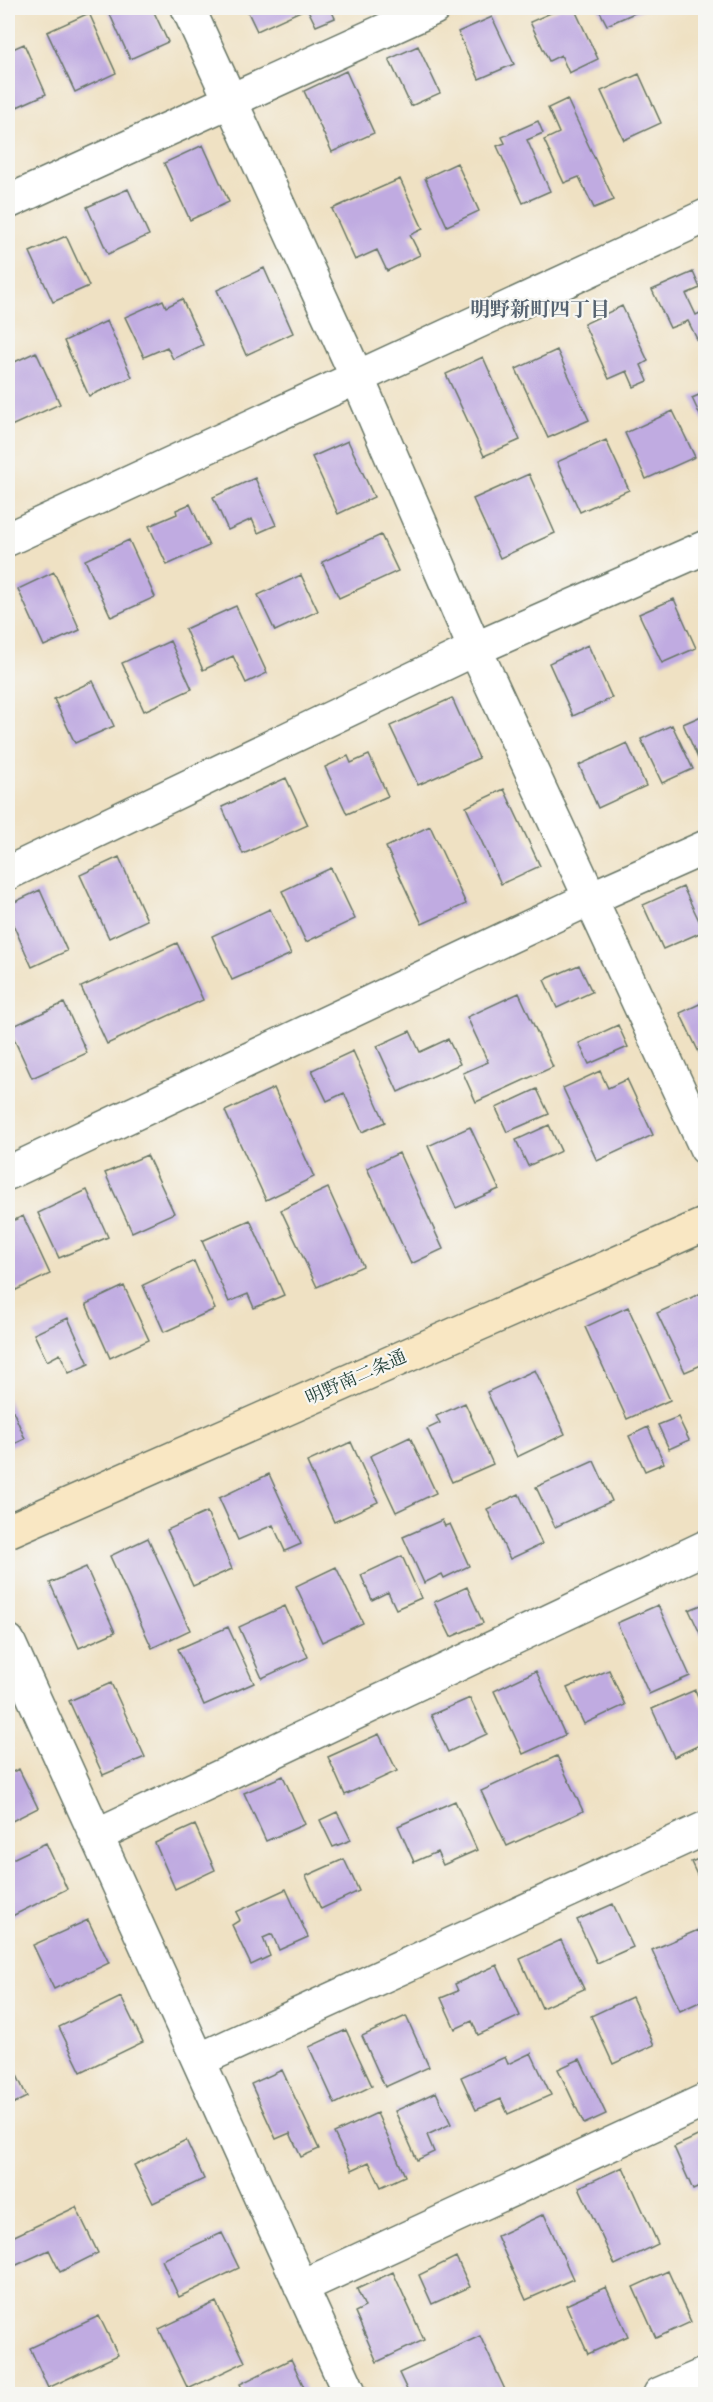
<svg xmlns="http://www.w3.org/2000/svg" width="713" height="2402" font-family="'IM FELL Great Primer','Noto Serif JP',serif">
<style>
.building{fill:#c0abe1}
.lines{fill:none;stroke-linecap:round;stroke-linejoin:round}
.street-casing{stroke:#687666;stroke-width:36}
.secondary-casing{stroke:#687666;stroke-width:36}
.street{stroke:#fff;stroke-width:33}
.secondary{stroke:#f9e7c3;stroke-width:33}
.labels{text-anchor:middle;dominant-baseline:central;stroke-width:4.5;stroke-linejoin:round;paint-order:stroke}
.street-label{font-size:18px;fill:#1f3d34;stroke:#f6f6f2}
.neighbourhood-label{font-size:20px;font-weight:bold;fill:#576471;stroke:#f6f6f2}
</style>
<rect width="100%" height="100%" fill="#f6f6f2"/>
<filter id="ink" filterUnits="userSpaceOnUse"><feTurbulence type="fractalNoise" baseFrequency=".0167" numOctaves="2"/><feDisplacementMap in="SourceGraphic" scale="12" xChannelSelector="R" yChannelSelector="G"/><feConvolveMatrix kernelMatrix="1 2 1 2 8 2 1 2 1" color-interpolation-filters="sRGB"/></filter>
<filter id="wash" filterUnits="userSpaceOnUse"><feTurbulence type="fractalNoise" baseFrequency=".008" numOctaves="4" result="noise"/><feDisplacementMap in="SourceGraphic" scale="24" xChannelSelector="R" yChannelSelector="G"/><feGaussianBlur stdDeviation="1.35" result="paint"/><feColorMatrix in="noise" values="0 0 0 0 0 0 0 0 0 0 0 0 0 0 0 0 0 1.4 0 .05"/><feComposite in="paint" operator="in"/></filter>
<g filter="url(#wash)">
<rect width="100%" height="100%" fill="#efe1c3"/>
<g id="blocks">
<path class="building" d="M107,8H152L168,42L130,59Z
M246,8H302L303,10L257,31Z
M307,8H330L335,18L316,26Z
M562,8H574L598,59L569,73L561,55L549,61L530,22Z
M598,8H646L607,25Z
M89,13L116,73L75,92L47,32Z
M492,17L514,64L479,79L458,32Z
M24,44L46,94L8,111V51Z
M418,46L440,93L411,106L389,59Z
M346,71L374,133L332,152L304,91Z
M639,74L661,123L624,140L601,91Z
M567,99L614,200L594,208L579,177L564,183L544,140L559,133L548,108Z
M538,121L543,133L527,140L550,191L523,203L497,146L505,143L502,137Z
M203,145L229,202L190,220L164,163Z
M457,163L479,211L447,226L425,178Z
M400,179L423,229L410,235L420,255L387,271L377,250L355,260L332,209Z
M128,189L149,235L108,254L87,207Z
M66,236L89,286L53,302L30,252Z
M264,268L293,333L246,355L217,290Z
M693,272L700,288L686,294L696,315L702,312L706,319V338L698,341L688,321L670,328L652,290Z
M182,299L203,345L173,359L167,347L144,357L125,317L163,300L166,307Z
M622,306L648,361L641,365L648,381L634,387L627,371L609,379L584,324Z
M107,321L132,377L89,396L64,341Z
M557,350L589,420L548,438L516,369Z
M36,352L60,404L11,426L8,418V365Z
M483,357L520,440L484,456L446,374Z
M706,392V428L692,398Z
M673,411L695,457L646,479L625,433Z
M606,440L629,490L580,512L557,462Z
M348,441L374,497L338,514L312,457Z
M529,474L555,533L500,558L473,499Z
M255,478L276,525L258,533L252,519L228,530L213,497Z
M190,504L209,546L167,565L149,526L177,514L176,510Z
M381,535L398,571L339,598L322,562Z
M129,540L155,597L111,617L85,560Z
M54,572L80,630L44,646L18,589Z
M301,575L318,611L275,631L258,595Z
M674,599L696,648L662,663L639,614Z
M236,606L267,673L246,683L233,656L203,670L185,629Z
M170,641L192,689L144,711L122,663Z
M588,645L612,698L573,716L549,663Z
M93,681L114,726L75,743L54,699Z
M452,698L479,758L418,785L390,726Z
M706,714V761L700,763L683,724Z
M672,725L693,769L662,783L641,739Z
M627,743L646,786L598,808L579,765Z
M369,755L388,796L347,814L325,767L348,756L351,763Z
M286,778L308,825L243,854L222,807Z
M504,789L540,866L501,884L466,807Z
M430,826L466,904L422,924L386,847Z
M119,857L147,920L109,938L80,875Z
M331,868L355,919L306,942L282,891Z
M683,887L704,931L663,949L643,905Z
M40,890L67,951L32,967L8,913V905Z
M270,909L291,954L232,980L212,936Z
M177,943L203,1000L107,1044L81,987Z
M579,965L592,992L557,1008L544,980Z
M519,993L553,1067L476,1102L463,1073L488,1062L467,1017Z
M706,1001V1067L680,1013Z
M64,1003L87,1053L32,1078L9,1028Z
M618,1025L628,1047L589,1064L579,1043Z
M410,1031L420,1052L448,1039L460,1064L398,1092L377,1046Z
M353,1051L385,1122L362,1132L344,1093L327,1101L312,1070Z
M600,1071L608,1088L627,1079L653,1135L597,1161L563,1088Z
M274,1088L314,1177L266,1200L225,1111Z
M537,1089L549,1114L507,1132L496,1108Z
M549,1125L561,1151L528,1166L516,1140Z
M470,1127L499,1189L456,1208L428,1146Z
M399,1153L443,1249L411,1264L367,1168Z
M147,1155L174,1213L132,1232L105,1173Z
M328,1188L363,1266L317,1287L281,1210Z
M87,1190L108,1237L59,1258L38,1213Z
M23,1216L50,1274L10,1293L8,1287V1223Z
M250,1220L284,1295L254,1308L248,1294L229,1302L202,1241Z
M194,1261L215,1309L164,1332L143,1285Z
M124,1286L149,1340L110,1358L86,1304Z
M706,1291V1363L685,1372L657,1313Z
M628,1307L670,1400L627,1419L585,1327Z
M68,1318L89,1364L69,1373L60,1354L47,1361L34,1334Z
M535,1370L565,1434L517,1457L487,1392Z
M8,1399L25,1439L8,1447Z
M465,1403L493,1464L452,1482L427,1429L440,1423L436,1416Z
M678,1417L689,1440L669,1449L658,1425Z
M648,1427L664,1463L645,1471L629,1436Z
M410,1437L436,1493L396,1512L370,1456Z
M351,1442L378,1502L334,1522L307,1462Z
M594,1461L612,1501L555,1527L536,1487Z
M269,1474L301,1544L285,1551L273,1525L238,1540L219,1498Z
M519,1494L542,1544L510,1559L487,1509Z
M207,1512L232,1569L193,1586L167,1530Z
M442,1520L445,1526L450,1524L469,1566L444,1578L442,1574L424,1583L403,1537Z
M148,1538L190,1630L152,1648L110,1556Z
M402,1556L421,1598L396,1609L388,1592L372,1600L361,1575Z
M86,1567L115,1632L79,1648L50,1583Z
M336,1567L363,1623L322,1642L296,1586Z
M467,1587L483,1623L451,1637L434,1602Z
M706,1603V1646L689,1610Z
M658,1605L690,1676L649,1694L617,1623Z
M285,1606L308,1657L262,1678L239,1627Z
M228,1627L254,1683L204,1705L178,1649Z
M609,1670L625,1705L584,1724L567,1688Z
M536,1671L565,1735L523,1754L494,1691Z
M111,1683L145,1757L103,1775L69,1701Z
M695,1690L706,1714V1742L674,1757L652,1709Z
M470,1698L487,1734L448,1752L431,1715Z
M379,1734L397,1771L345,1795L328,1757Z
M557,1756L583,1811L507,1846L481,1791Z
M19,1769L38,1808L8,1823V1774Z
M283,1776L305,1824L266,1841L244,1793Z
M455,1801L477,1850L443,1865L437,1852L414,1862L398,1826Z
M337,1812L351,1840L333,1847L320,1820Z
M195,1825L215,1870L175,1889L155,1843Z
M46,1843L67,1889L8,1918V1861Z
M706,1856V1894L691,1862Z
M344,1859L359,1891L321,1909L306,1876Z
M286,1889L308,1937L279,1950L272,1934L263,1938L270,1956L251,1965L232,1925L240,1920L236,1912Z
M613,1904L633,1947L597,1963L577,1920Z
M88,1920L109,1963L54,1989L33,1945Z
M698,1930L706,1946V1999L680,2011L652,1950Z
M561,1940L584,1989L542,2008L520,1959Z
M497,1965L520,2016L478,2035L472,2021L455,2029L441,1998L458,1991L455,1984Z
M121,1997L143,2042L81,2072L59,2027Z
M632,1997L654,2045L613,2064L591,2016Z
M406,2016L429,2067L385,2087L362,2036Z
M346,2030L372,2086L335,2104L309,2047Z
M531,2053L551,2095L508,2114L501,2099L476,2110L461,2077L505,2057L508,2064Z
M8,2056L27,2097L8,2106Z
M580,2059L606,2114L584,2124L558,2069Z
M282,2070L319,2149L301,2157L290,2133L276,2139L251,2084Z
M436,2092L451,2124L427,2135L434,2152L417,2160L395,2111Z
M377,2113L405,2176L381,2187L369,2162L352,2170L334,2133Z
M706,2132V2184L693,2190L674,2147Z
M186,2140L204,2179L153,2203L134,2165Z
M623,2167L658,2244L615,2265L579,2187Z
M76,2207L98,2253L60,2272L49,2250L8,2269V2239Z
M544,2214L573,2279L526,2300L497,2236Z
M222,2233L239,2268L179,2297L162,2260Z
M456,2257L470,2287L432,2304L419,2275Z
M668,2271L691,2322L656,2338L633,2287Z
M393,2272L424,2340L377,2362L355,2312L365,2307L357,2289Z
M606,2287L628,2336L588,2354L566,2305Z
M216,2302L245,2362L188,2389L159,2329Z
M99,2316L118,2355L48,2388L30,2348Z
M480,2336L507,2394H409L399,2373Z
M291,2359L307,2394H245L240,2384Z"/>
</g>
</g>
<g filter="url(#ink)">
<use href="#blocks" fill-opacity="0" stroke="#687666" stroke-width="1.5"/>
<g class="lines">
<g class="street-casing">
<path id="street" d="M188,8L357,377L475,649L706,1148
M8,202L434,8
M8,539L706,216
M8,873L475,649L706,547
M8,1173L589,899L706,847
M8,1641L350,2394
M97,1835L706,1547
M199,2060L706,1828
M301,2287L706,2100
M660,2394L706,2374"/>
</g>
<g class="secondary-casing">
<path id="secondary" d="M8,1531L706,1224"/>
</g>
<use href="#street" class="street"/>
<use href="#secondary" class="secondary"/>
</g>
</g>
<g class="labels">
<g class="street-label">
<text transform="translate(356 1377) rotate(-24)">明野南二条通</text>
</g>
<g class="neighbourhood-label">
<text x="540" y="309">明野新町四丁目</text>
</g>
</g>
<rect width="713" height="2402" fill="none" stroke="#f6f6f2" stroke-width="30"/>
</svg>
